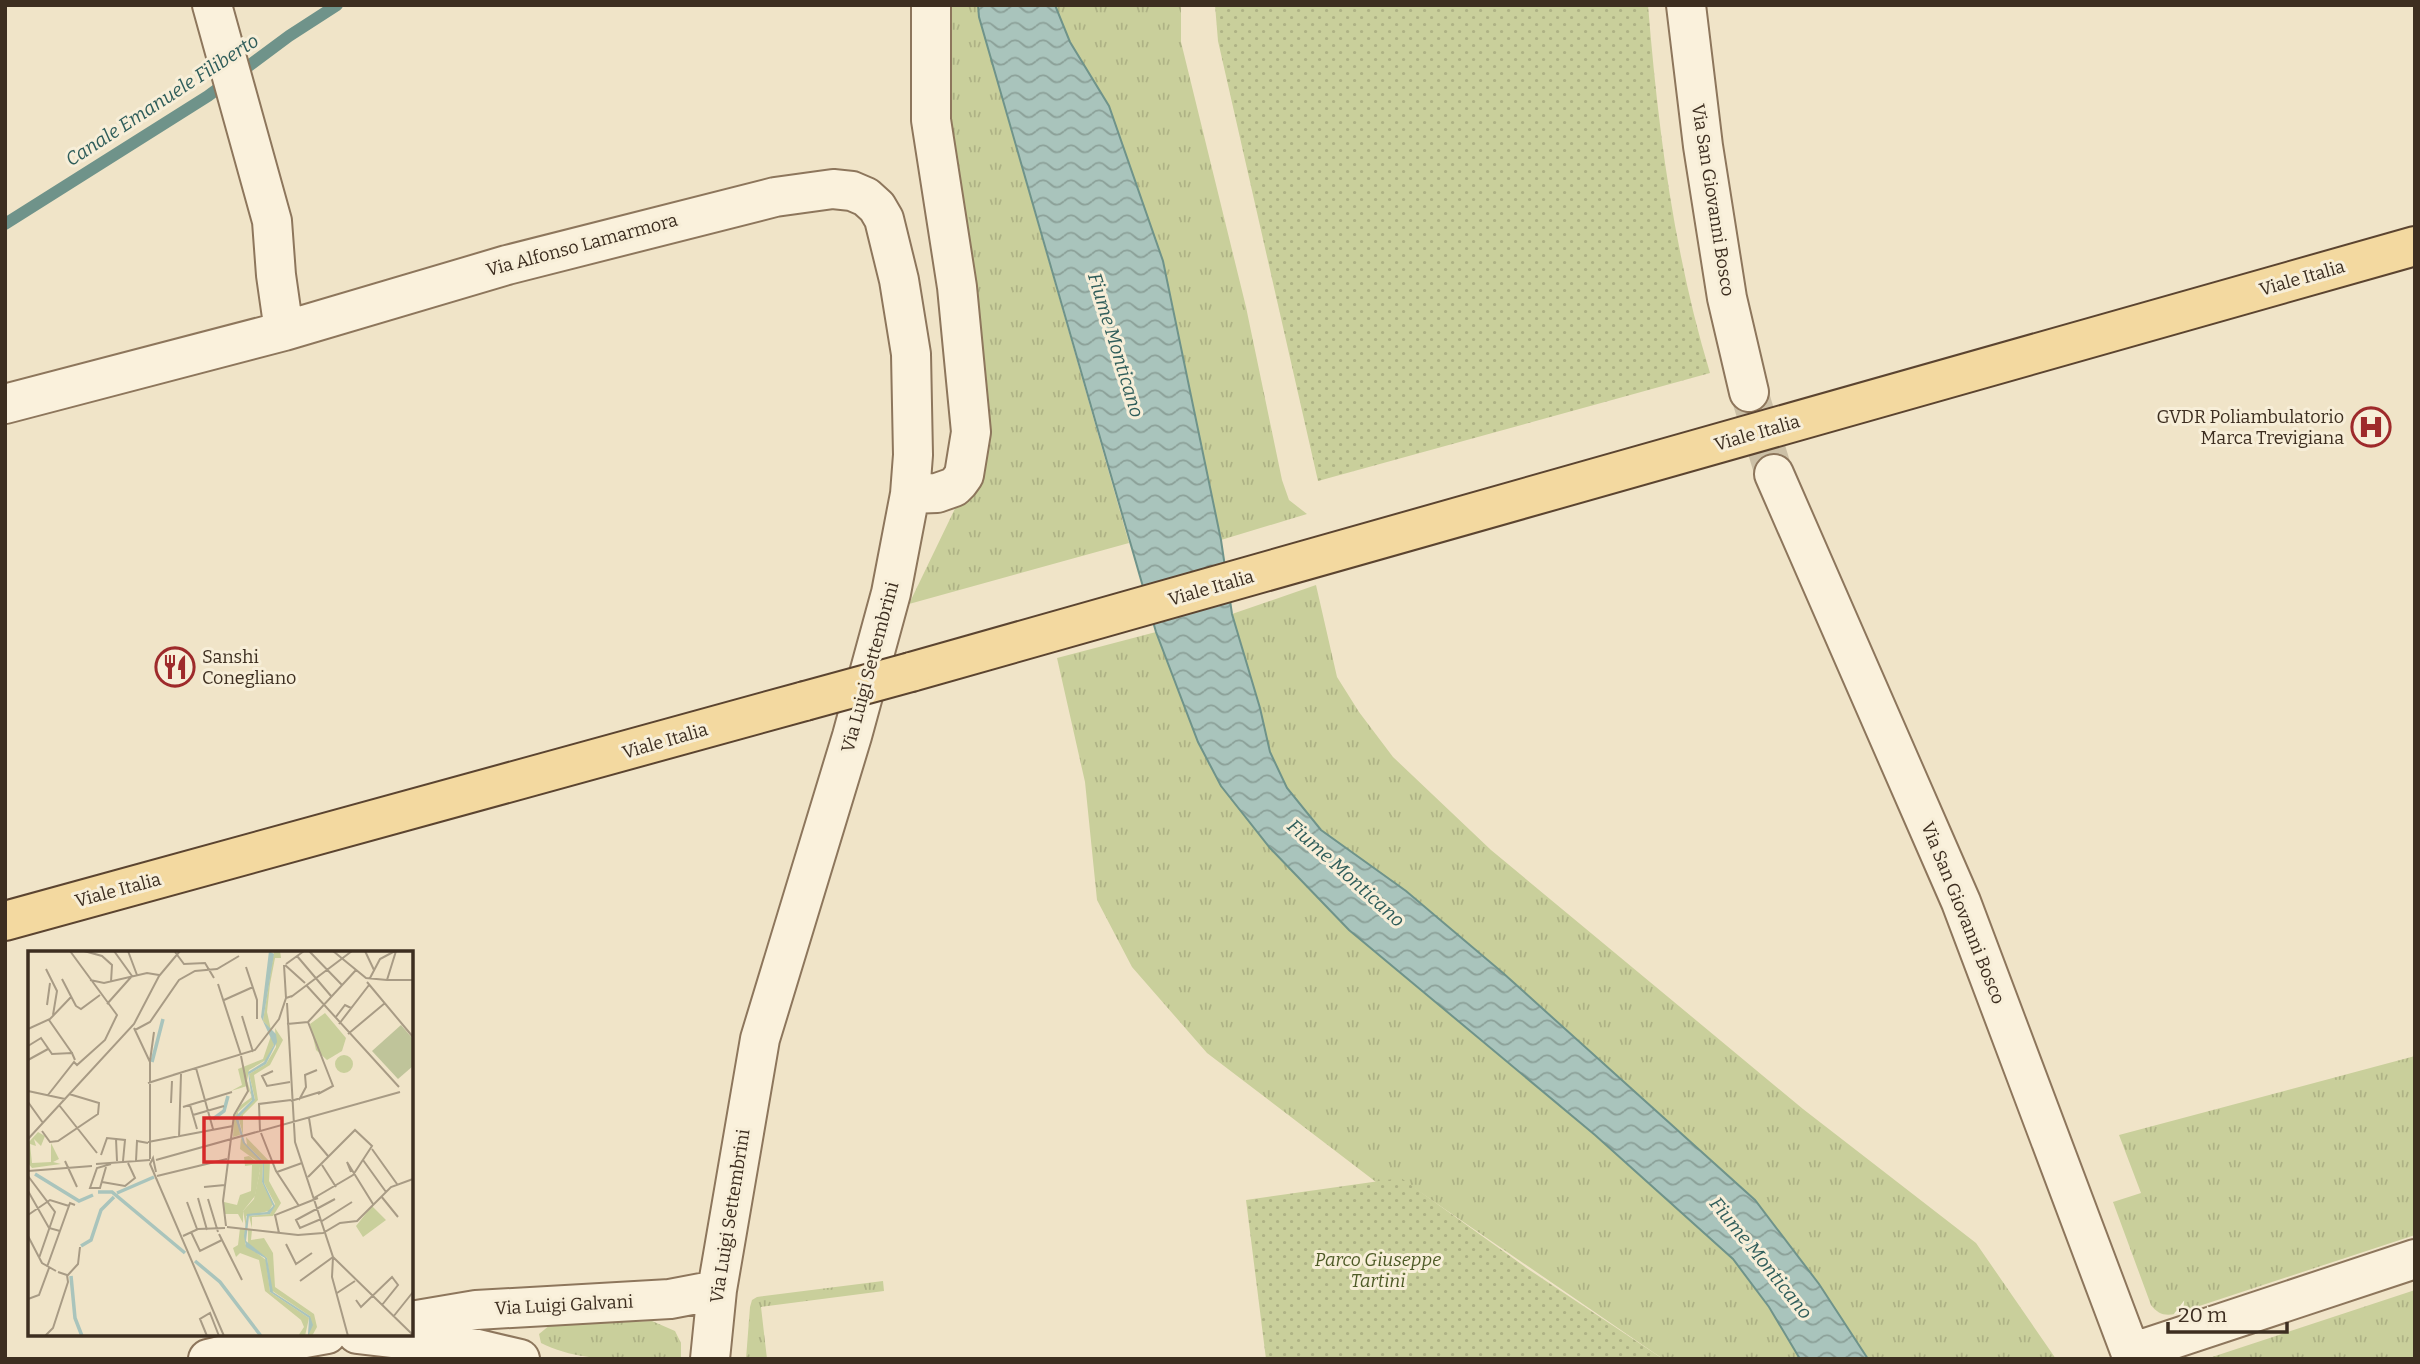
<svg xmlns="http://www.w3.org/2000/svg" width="2420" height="1364" font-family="Bitter,serif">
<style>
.grass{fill:url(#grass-tufts)}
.park{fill:url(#park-dots)}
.water{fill:url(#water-waves);stroke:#6f938a;stroke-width:2}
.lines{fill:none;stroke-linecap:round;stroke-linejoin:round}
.stream{stroke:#6f938a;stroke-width:12}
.street-tunnel{stroke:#ccc0a6;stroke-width:38;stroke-dasharray:38 19;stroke-linecap:butt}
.street-casing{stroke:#8d765c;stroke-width:42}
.primary-casing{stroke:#5b4430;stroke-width:42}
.street{stroke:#faf1dc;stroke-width:38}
.primary{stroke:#f3d9a0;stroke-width:38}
.primary-bridge-casing{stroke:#5b4430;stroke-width:42;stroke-linecap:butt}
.primary-bridge{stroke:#f3d9a0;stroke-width:38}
.labels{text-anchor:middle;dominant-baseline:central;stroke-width:6;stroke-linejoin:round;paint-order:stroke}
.street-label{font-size:18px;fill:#3d2e20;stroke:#f7eed8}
.poi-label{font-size:18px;fill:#3d2e20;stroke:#f7eed8;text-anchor:end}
.park-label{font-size:18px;font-style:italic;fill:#4d5a26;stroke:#f7eed8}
.water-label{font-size:19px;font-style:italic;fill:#2f5d5a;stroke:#f7eed8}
.inset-river{fill:none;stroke:#a9c4bc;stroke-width:3.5}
.inset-road{fill:none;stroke:#a89b85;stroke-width:2}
.view{fill:#d62828;fill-opacity:0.15;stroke:#d62828;stroke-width:3.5}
.inset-edge{fill:none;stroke:#3d2e20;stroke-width:3.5}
</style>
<defs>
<pattern id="grass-tufts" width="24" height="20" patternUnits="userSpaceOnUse" patternTransform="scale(1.75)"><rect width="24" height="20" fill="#c9cf9b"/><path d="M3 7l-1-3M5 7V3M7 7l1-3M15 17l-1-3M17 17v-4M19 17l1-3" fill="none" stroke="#aeb285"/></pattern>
<pattern id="park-dots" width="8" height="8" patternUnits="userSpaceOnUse" patternTransform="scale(1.75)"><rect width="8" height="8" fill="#c9cf9b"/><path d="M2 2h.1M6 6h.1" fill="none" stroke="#aeb285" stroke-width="1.8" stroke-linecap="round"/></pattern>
<pattern id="water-waves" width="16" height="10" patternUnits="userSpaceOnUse" patternTransform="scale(1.75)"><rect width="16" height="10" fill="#a9c4bc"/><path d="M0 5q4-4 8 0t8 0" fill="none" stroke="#8ba098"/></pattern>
</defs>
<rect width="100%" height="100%" fill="#f0e4c8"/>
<path class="grass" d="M938,5H978L979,17L1129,543L909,604L963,492Z
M1055,5H1181V42L1246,307L1282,480L1289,500L1307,514L1221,540L1163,261L1109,106L1070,42Z
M1316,585L1337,677L1359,712L1393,757L1491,850L1803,1109L1976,1243L2056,1359H1868L1845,1323L1755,1200L1503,973L1406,891L1321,830L1287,788L1270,752L1260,708L1232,614Z
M1156,632L1198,742L1221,786L1270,848L1349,930L1595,1135L1733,1259L1769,1307L1800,1359H1663L1401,1179L1376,1182L1207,1053L1132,967L1097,900L1085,782L1057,658Z
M2415,1056V1235L2175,1314C2164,1316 2158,1314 2151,1305L2113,1202L2141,1193L2119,1135Z
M883,1281L884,1291L761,1307L767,1359H746L750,1307L752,1300L757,1297Z
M2415,1290V1359H2206Z
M652,1321L675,1331L681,1343V1359C636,1359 582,1364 541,1343L539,1334L550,1325Z"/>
<path class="park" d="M1215,5H1648C1658,129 1674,254 1710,373L1318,481L1218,41Z
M1401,1178L1528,1269L1663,1359H1266L1246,1200Z"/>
<path class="water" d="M978,5H1055L1070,42L1109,106L1163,261L1221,540L1232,614L1260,708L1270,752L1287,788L1321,830L1406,891L1503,973L1755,1200L1819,1284L1868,1359H1800L1769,1307L1733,1259L1595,1135L1349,930L1270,848L1221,786L1198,742L1156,632L979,17Z"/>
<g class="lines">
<path class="stream" d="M5,224L208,96L289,36L337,5"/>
<path class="street-tunnel" d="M1749,392L1774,474"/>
<g class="street-casing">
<path id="street" d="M212,5L272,221L276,275L284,331
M1686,5L1703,146L1727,298L1749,392
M5,404L284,331L507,265L775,197L833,189L852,191L866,197L877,207L884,219L899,280L911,354L913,455L910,494L891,593L852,736L760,1039L717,1290L710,1359
M1774,474L1961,902L2133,1359
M910,494L937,493L954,487L959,482L964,475L971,432L957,287L931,120V5
M411,1321L476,1310L670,1299L717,1290
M357,1334L469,1347L520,1359
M2131,1353L2415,1259
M208,1359L261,1346L327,1334"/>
</g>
<g class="primary-casing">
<path id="primary" d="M911,672L2415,246
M5,921L805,701"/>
</g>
<use href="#street" class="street"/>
<use href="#primary" class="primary"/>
<g class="primary-bridge-casing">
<path id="primary-bridge" d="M805,701L911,672"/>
</g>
<use href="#primary-bridge" class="primary-bridge"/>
</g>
<defs>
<g id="hospital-ring" transform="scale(2.0125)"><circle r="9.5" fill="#f7eed8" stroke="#9e2a2b" stroke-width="1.5"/><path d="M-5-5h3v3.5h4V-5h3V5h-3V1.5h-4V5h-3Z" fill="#9e2a2b"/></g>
<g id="restaurant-ring" transform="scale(2.0125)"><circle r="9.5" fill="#f7eed8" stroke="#9e2a2b" stroke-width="1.5"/><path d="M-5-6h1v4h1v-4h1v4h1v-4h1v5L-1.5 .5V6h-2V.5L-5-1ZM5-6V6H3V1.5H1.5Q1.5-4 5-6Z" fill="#9e2a2b"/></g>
</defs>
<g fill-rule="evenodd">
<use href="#hospital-ring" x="2371" y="427"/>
<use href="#restaurant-ring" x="175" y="667"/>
</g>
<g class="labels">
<g class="street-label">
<text transform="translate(1713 200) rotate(81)">Via San Giovanni Bosco</text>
<text transform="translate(582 245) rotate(-15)">Via Alfonso Lamarmora</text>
<text transform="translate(2302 278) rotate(-16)">Viale Italia</text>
<text transform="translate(1757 433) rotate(-16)">Viale Italia</text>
<text transform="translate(1211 588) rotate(-16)">Viale Italia</text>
<text transform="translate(870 667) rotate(-75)">Via Luigi Settembrini</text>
<text transform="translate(665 741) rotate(-16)">Viale Italia</text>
<text transform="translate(118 890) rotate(-15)">Viale Italia</text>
<text transform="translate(1963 913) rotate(68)">Via San Giovanni Bosco</text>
<text transform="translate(730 1216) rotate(-81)">Via Luigi Settembrini</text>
<text transform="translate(564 1305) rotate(-3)">Via Luigi Galvani</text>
</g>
<g class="poi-label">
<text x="2344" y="417">GVDR Poliambulatorio<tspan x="2344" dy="21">Marca Trevigiana</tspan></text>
<text x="202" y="657" text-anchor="start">Sanshi<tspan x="202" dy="21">Conegliano</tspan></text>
</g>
<g class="park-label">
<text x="1378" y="1260">Parco Giuseppe<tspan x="1378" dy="21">Tartini</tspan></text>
</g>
<g class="water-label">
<text transform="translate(162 100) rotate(-33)">Canale Emanuele Filiberto</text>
<text transform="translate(1116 345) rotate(73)">Fiume Monticano</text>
<text transform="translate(1346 873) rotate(42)">Fiume Monticano</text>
<text transform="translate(1761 1258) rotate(51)">Fiume Monticano</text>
</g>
</g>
<g transform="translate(28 951)">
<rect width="385" height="385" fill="#f0e4c8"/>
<path d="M246,0H252L253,7H247L242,33L239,61L243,79L235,70ZM247,77L255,89L242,114L226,124L230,149L215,164V184L210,165L227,148L221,123L238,113L248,96ZM244,82L246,94L238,109L221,119L219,130L225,148L210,161L212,184L205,186L206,166L213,154L224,146L219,135L203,140L214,134L210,118L235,108ZM10,181L17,185L13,195L6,188L8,195L2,193L4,212L23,211V192L31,208L25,211L33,213L4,217L0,212V192ZM218,186L242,211L241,230L253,252L245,265L224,266V277L221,265L242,263L247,253L236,232V211L219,194ZM213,187L235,213L234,231L245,253L241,260L218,265V276L215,260L226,248L232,220L230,211L212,198ZM212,277L218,278L217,293L238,309L242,341L281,367L277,385H270L276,376L273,369L237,340L231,309L212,302L208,306L205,297L210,294ZM220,278L224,279L223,289L236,287L245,302L247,336L286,363L289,376L284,385H280L282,365L243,339L239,307L220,294Z" fill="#c9cf9b"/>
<path d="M373,74L385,88V115L370,128L344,100Z" fill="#bfc49a"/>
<path d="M221,205L231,213L232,220L227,245L215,260V272L210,263H196V251L209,254L212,244L223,240L224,214L217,215L216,206Z" fill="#c9cf9b"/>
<path d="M297,62L318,87L314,100L299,109L288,99L282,73ZM307 113a9 9 0 1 1 18 0a9 9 0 1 1-18 0ZM344,255L358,269L335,286L328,275Z" fill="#c9cf9b"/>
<path d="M241,0L246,3L235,70L248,83L249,91L238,113L221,123L227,149L210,167L217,192L236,211V232L247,255L242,263L221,265L218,290L239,307L245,341L282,365L285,374L280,385L281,367L242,341L237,307L218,296L216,285L219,263L239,261L245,255L234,231L235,213L215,192L207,166L224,149L220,121L236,111L246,94L233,66Z" fill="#a9c4bc"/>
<path class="inset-river" d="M124,111L135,68M185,168L196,160L200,145M7,223L51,250L65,244M70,241H84L157,302M89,242L126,226M53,295L63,289L73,259L86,246M167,310L192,331L233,385M43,325L47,367L54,385"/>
<path class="inset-road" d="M56,0L74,5L84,14L83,31M86,0L104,25M100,0L109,24M281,0L314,34M305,0L338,27L359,29M337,0L346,19M147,1L156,13L177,12L186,27M269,5L303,45M258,13L276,0M256,14L258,47M257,14L277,32M218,16L229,49V68M18,18L29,40L25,64M342,27L352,8L367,0M34,28L48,55M62,29L76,32L119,22L131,24M358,29H385M359,29L368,0M339,31L385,86M190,33L213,104M279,35L371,136M263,46L324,0M196,49L225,36M259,52L267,191L305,306L304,326L320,385M79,53L104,25M19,54L22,32M48,55L53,58L72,44M214,65L225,101M307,67L317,54L323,57M21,69L44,102M280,71L305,135L290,143M259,73L280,71L328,19M311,73L341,34M106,77L122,111V208M0,78L22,68L43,46M107,79L122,71L151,29L167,20L189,18L211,5M320,83L357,52M0,95L13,87L24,103L44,102L47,109M0,109L20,98M122,110L126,81M168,117L185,178M245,120L234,125L239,135L262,131M145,124L227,99L251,68L258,47L264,45M120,132L158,120M0,140L37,148M20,144L46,111L49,114L77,89L89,64L42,0M271,149L278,136L277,124L289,119M263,150L292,141M0,151L15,172M143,152L144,130M31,154L69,202M162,154L169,178M155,156L204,141M165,164L196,155M281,167L284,186L300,205M14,180L22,191L30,190L70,163L71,152L41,143M232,180L231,153L263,149M233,182L248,220L271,255M151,187L153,123M0,188L106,73L131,25L152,0M88,188L89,210M120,191L205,175M344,198L369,233M73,204L79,187L97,189L95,210M128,209L372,141M335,209L358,241M37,210L49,236M108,210L109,190L120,192M68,213L122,209M294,214L308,236M78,216L72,237H62L69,217L83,213M0,220L64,215M128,221L125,207L122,213L196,385M249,221L274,212M323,221L319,211L345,253M0,225L27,261L11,307M129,225L199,208M280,226L327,179L344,195L325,224L286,247M74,231L97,235L107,227L100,212M176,236L197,234M0,240L21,277L32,280M353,245L370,266M170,247L179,279M180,248L190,281M159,251L169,278M0,264L22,249L41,255M293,268L272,277L268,269L307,248M294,270L324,251M198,275L195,250L206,164L220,140L213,105M199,276L270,284L295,282L312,272L329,270L363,236L385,228M163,281L172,300L194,289M251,282L247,264L290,247M191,283L214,329M0,285L14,312L28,320M155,285L170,278L197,277M258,293L268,313L284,302M305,306L385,384M19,316L42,252L47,254M39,325L50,313L52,296M272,330L305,306M309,342L327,330M0,348L11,344L21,317M328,349L333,356L364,326L370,334L354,354M365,366L385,341M17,385L25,377L40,331L39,324L30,321M179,385L172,368L182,362L191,385"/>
<path class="view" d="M176,167H254V211H176Z"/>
<rect width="385" height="385" class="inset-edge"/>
</g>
<rect width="2420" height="1364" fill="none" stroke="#3d2e20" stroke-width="14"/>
<path d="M2168 1322v10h119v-10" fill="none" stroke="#3d2e20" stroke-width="3.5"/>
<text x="2178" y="1322" font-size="21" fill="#3d2e20" stroke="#f7eed8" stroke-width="5" paint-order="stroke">20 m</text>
</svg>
